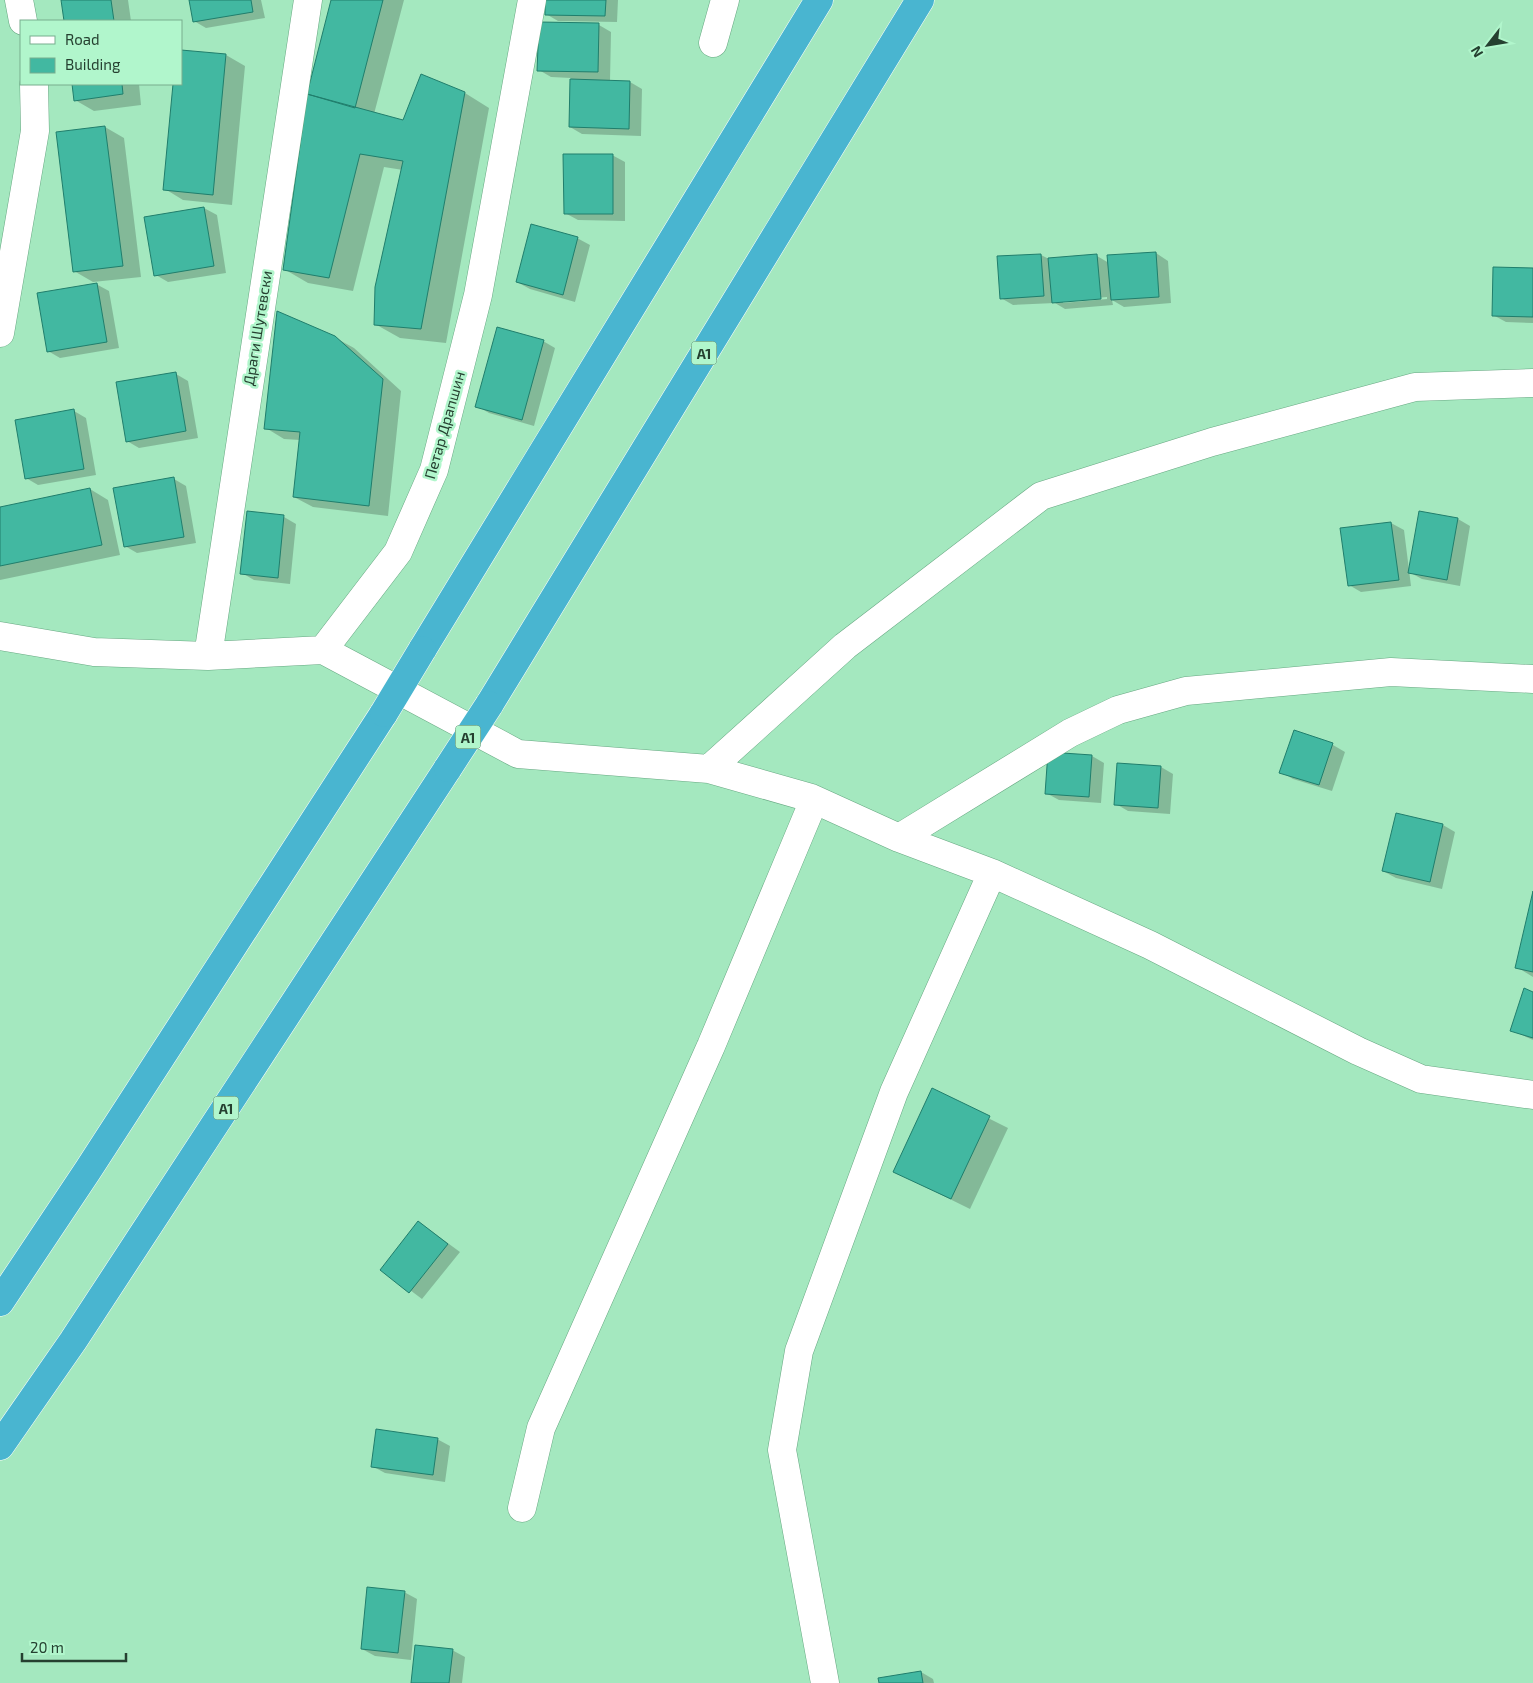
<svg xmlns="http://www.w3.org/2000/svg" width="1533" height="1683" font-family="'Exo 2',sans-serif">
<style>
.shadow{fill:#0003;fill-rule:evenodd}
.building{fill:#42b8a1;stroke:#207e6c}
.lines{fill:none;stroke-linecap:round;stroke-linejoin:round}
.minor-casing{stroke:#67a882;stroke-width:29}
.highway-casing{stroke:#fff;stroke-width:29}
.minor{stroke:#fff;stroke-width:28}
.highway{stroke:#49b5d0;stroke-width:28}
.highway-bridge-casing{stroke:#fff;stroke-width:29;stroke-linecap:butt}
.highway-bridge{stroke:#49b5d0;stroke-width:28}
.labels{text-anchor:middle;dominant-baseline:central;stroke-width:5;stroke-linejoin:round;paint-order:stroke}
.shield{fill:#b1f6cc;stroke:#4f775f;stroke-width:1}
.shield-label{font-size:14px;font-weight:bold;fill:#254030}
.street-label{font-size:15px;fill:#254030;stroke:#b1f6cc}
</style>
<rect width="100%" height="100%" fill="#a4e8bf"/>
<path class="shadow" d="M62,0H128L131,21H65Z
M190,0H261L265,18L206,28L194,21Z
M332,0H404L374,114L404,122L422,76L465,93L489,108L446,343L400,338L375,324L403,170L384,167L353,291L308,283L284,269Z
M546,0H618L617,22L558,21L546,14Z
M599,25L611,32L610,81L630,82L642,89L641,136L582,134L570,127L571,78L551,77L539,70Z
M181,51L226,55L245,66L232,205L183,200L165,189L174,84H181Z
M73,84H139L141,105L94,111L75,100Z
M105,127L124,138L141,277L93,282L74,271Z
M612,155L625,162V221L578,220L565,213Z
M204,208L217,215L226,273L168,282L156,275Z
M577,238L590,245L575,302L530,289L517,282Z
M1156,253L1168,261L1171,303L1124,307L1112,300L1113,305L1065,309L1055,303L1013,305L1001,298L1041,255L1049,259L1097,256L1109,263ZM1107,297V299L1063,303V301Z
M1533,269V323L1506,322L1493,315Z
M96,284L109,291L119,348L60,358L48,351Z
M334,337L354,348L401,391L388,516L313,507L294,497L300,440L284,439L266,428Z
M543,341L555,348L534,426L489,413L477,406Z
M176,374L188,381L198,438L139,448L127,441Z
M74,411L86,418L96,475L38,485L26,478Z
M174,479L186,486L196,543L137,553L125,546Z
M90,489L108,500L120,555L0,580V508Z
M284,517L296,524L290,584L254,580L242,573Z
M1458,519L1470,526L1460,586L1422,579L1409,572Z
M1391,523L1404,530L1411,586L1361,592L1349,585Z
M1294,732L1333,745L1345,752L1332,791L1293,779L1281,772Z
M1092,756L1104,763L1101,803L1059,800L1046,793Z
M1161,767L1173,774L1170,814L1128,811L1116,804Z
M1397,814L1443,825L1455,832L1442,889L1396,878L1383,871Z
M1533,896V977L1517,967Z
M1533,993V1040L1511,1030Z
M932,1090L1008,1128L970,1209L895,1172Z
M419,1222L460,1252L422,1299L382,1269Z
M437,1439L450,1446L445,1482L385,1473L372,1466Z
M404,1592L417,1599L411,1660L375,1656L362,1649Z
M452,1650L465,1657L462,1683H413Z
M921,1672L933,1679L934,1683H880Z"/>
<path class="building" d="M61,0H111L114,21H64Z
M189,0H251L253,12L193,22Z
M331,0H383L355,108L307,94Z
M545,0H606L605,16L545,15Z
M539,22L599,23L598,72L537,71Z
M181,50L226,54L213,195L163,190L173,84H181Z
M421,74L465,92L421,329L374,325L375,287L403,161L360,154L329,278L283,270L307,94L403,120Z
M570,79L630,81L629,129L569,127Z
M72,84H122L123,94L74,101Z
M105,126L123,266L73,272L56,132Z
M563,154H613V214H564Z
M204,207L214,266L154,276L144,217Z
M531,224L578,237L563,295L516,282Z
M1156,252L1159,297L1111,300L1107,255Z
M1041,254L1044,296L1000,299L997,256Z
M1097,254L1101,299L1052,303L1048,258Z
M1493,267L1533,268V317L1492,316Z
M97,283L107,342L47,352L37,293Z
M277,311L335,336L383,379L369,506L293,497L300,432L264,429Z
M497,327L544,340L522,420L475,407Z
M176,372L186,431L126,442L116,382Z
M74,409L84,469L25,479L15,420Z
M174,477L184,537L124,547L113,488Z
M90,488L102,545L0,566V507Z
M247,511L284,515L278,578L240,574Z
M1419,511L1458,518L1447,580L1408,573Z
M1391,522L1399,580L1348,586L1340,528Z
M1294,730L1333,743L1319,785L1279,773Z
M1048,752L1092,755L1089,797L1045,794Z
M1117,763L1161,766L1158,808L1114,805Z
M1396,813L1443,824L1430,882L1382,871Z
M1533,891V972L1515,968Z
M1524,988L1533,992V1038L1510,1031Z
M932,1088L990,1116L951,1199L893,1172Z
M418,1221L448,1244L409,1293L380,1270Z
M376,1429L438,1438L433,1475L371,1467Z
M367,1587L405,1591L398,1653L361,1649Z
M415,1645L453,1649L449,1683H411Z
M921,1671L923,1683H879L878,1678Z"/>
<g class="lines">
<g class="minor-casing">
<path id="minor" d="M19,0L23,21
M713,43L725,0
M0,333L35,131L34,84
M0,636L94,652L208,656L323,650L398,552L434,470L478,295L532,0
M323,650L518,754L709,769L811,798L899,838L992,873L1150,945L1358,1051L1421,1079L1533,1095
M208,656L308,0
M709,769L845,646L1041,496L1212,442L1415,387L1533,383
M899,838L1070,733L1118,710L1186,691L1391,672L1533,679
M522,1508L541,1428L711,1046L814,800
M825,1683L782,1450L799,1351L894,1092L992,873"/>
</g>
<g class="highway-casing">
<path id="highway" d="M422,650L819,0
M489,705L920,0
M0,1302L88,1170L384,713
M0,1446L73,1341L448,768"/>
</g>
<use href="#minor" class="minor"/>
<use href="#highway" class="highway"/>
<g class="highway-bridge-casing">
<path id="highway-bridge" d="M384,713L422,650
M448,768L489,705"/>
</g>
<use href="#highway-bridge" class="highway-bridge"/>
</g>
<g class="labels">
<g class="shield">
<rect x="691.5" y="341.5" width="25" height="23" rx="4"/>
<rect x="455.5" y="725.5" width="25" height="23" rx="4"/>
<rect x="213.5" y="1096.5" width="25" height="23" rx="4"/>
</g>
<g class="shield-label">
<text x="704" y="353">A1</text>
<text x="468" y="737">A1</text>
<text x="226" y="1108">A1</text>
</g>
<g class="street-label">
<text transform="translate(257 328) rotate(-81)">Драги Шутевски</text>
<text transform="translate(444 425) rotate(-74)">Петар Драпшин</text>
</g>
</g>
<rect x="20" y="20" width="162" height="65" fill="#b1f6cc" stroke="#79ad8e"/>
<rect x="30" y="36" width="25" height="8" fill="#ffffff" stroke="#79ad8e"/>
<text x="65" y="45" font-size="15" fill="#254030">Road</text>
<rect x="30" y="58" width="25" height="15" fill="#42b8a1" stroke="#79ad8e"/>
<text x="65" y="70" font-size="15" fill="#254030">Building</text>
<g transform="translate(1488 45) rotate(239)" stroke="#b1f6cc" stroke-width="4" paint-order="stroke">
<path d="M0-4L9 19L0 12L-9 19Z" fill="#254030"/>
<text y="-8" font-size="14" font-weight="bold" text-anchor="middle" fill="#254030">N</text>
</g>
<path d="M22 1653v8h104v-8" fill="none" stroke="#254030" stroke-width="2.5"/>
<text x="30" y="1653" font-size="15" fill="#254030" stroke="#b1f6cc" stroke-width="4" paint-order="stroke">20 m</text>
</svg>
